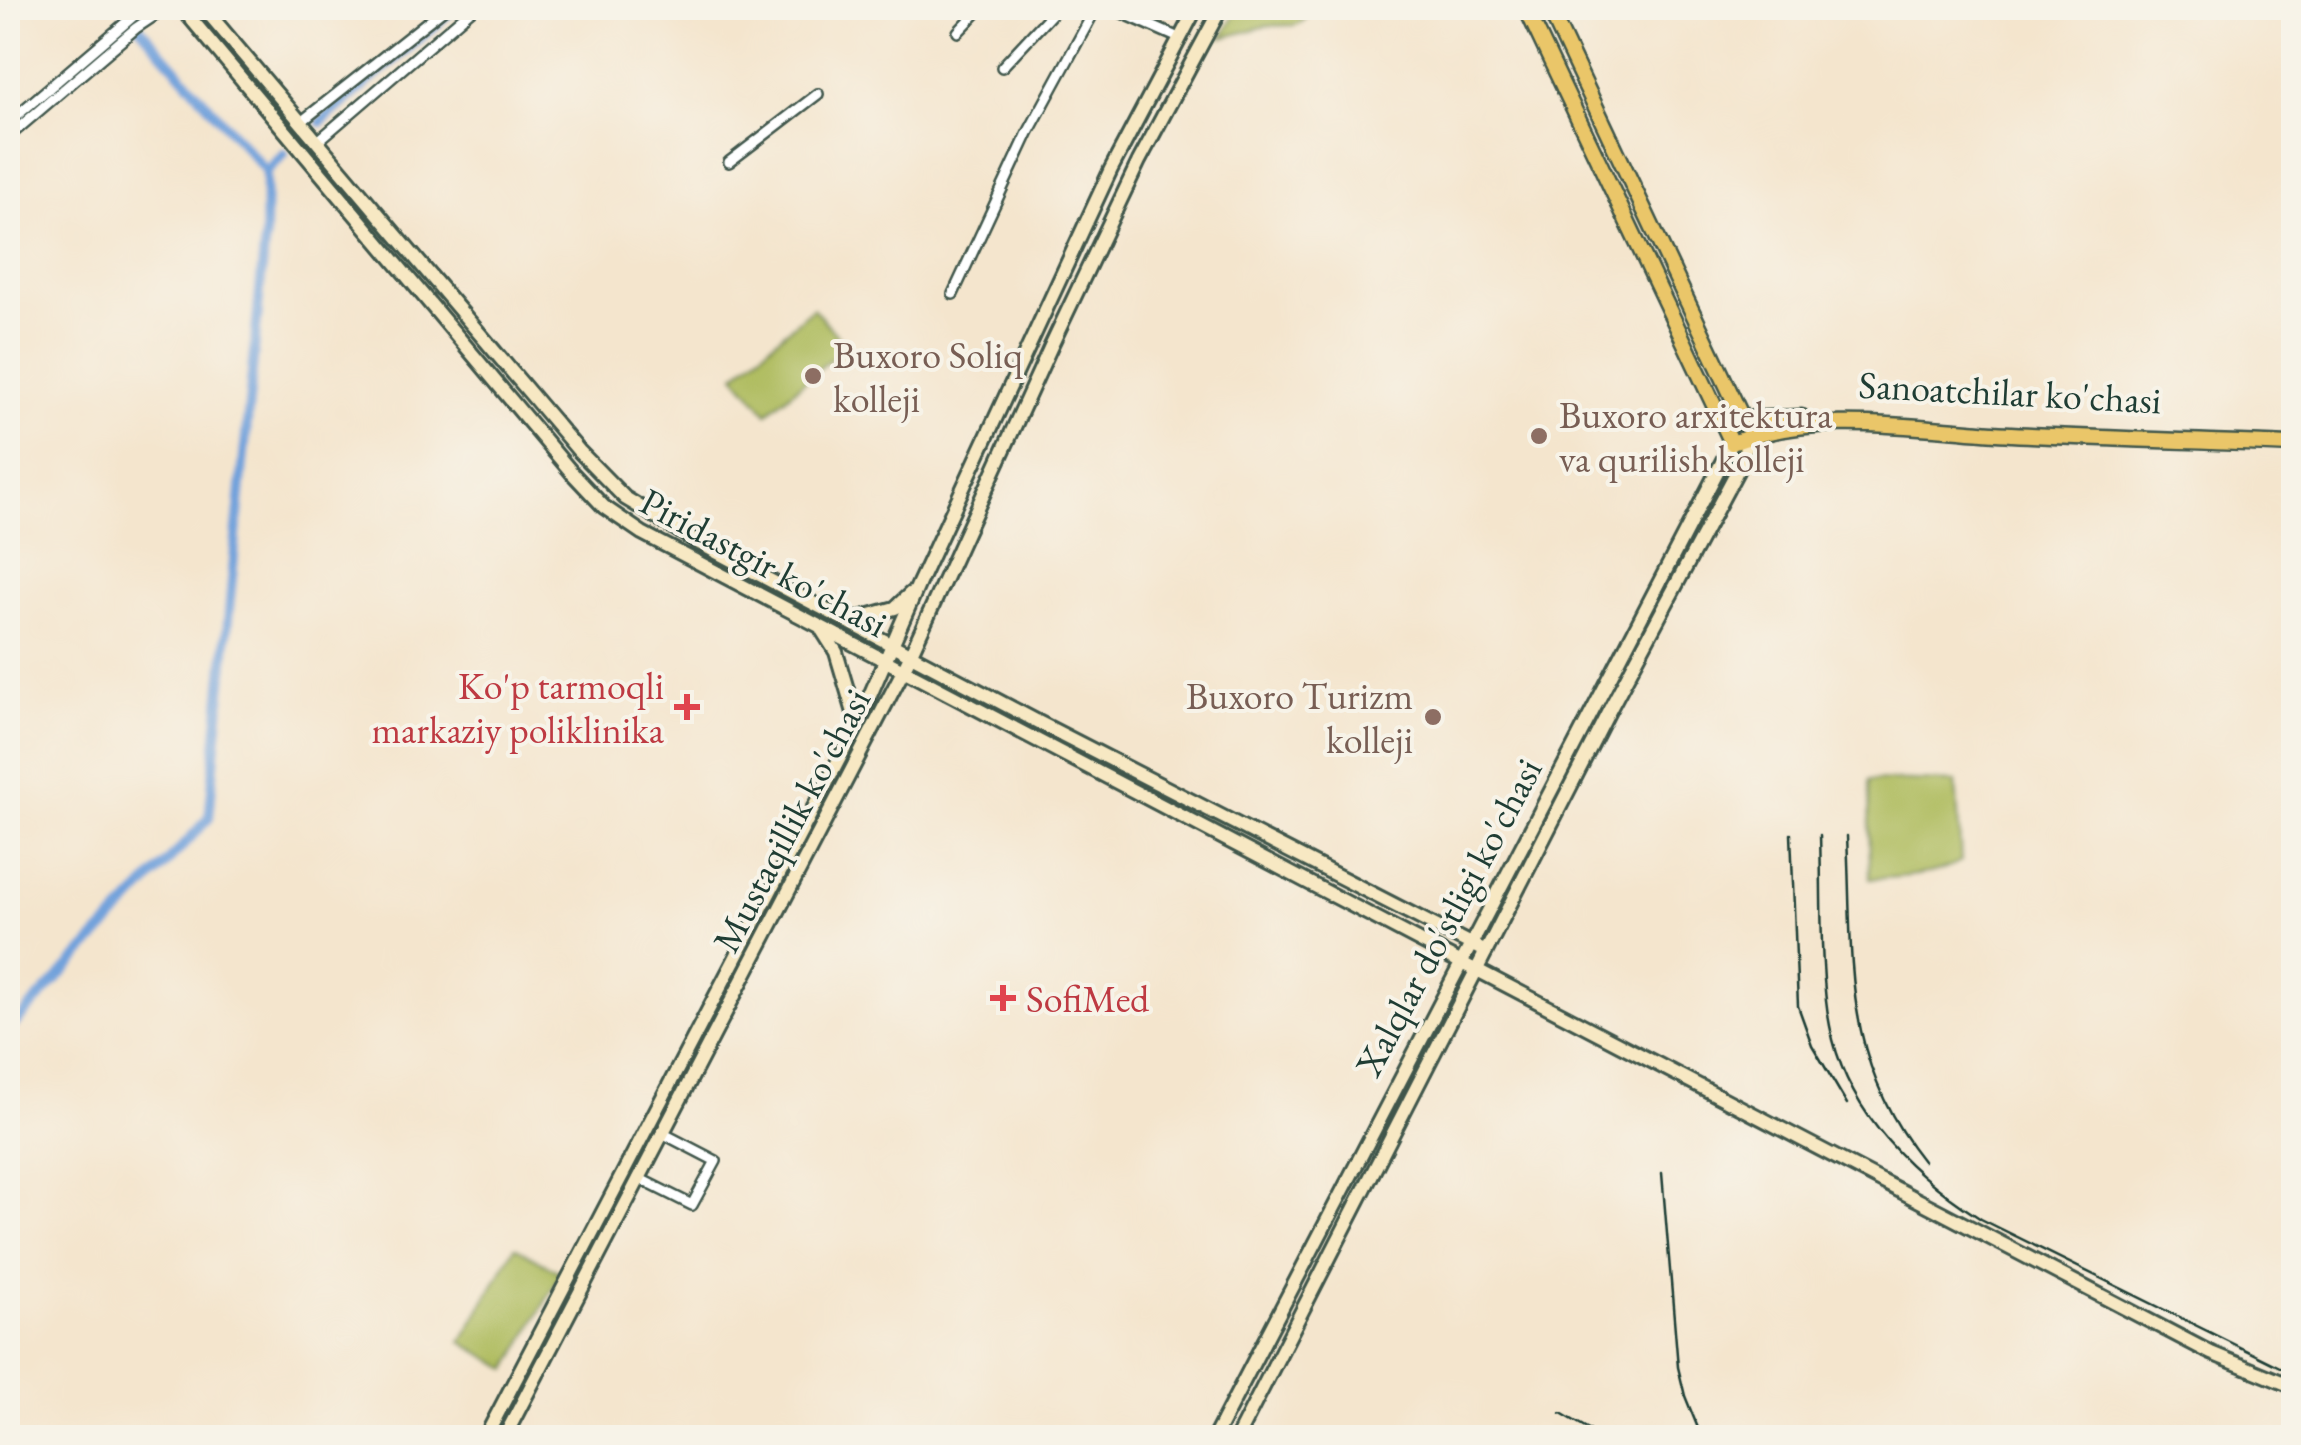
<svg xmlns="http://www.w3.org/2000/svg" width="2301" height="1445" font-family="'EB Garamond',serif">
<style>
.green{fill:#afbc5e;stroke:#677c49;stroke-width:2.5}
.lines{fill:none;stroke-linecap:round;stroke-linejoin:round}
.canal{stroke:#72a2db;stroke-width:10}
.street-casing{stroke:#3f564b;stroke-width:14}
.secondary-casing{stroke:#3f564b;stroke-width:18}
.primary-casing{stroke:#3f564b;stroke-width:19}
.street{stroke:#fff;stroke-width:9}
.secondary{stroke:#f7e8c3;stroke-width:12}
.primary{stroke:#eac669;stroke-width:14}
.rail{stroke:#1f3d34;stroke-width:2.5}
.education-dot{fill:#8d6e63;stroke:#f7f3e8;stroke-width:4}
.health-dot{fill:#e0444e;stroke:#f7f3e8;stroke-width:4}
.labels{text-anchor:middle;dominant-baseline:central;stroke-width:8;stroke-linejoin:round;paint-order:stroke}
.education-label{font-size:38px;fill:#785e54;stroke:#f7f3e8;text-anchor:start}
.street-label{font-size:38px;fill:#1f3d34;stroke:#f7f3e8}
.health-label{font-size:38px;fill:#be3a42;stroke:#f7f3e8;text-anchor:end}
</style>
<rect width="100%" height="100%" fill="#f7f3e8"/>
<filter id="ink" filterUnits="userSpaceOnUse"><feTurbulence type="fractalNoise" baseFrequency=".01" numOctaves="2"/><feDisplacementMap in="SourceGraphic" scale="20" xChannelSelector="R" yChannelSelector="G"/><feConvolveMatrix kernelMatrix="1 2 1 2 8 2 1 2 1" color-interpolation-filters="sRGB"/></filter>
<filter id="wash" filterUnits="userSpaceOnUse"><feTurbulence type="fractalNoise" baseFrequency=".0048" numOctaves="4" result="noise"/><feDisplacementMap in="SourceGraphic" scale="40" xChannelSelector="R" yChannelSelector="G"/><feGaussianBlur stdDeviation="2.25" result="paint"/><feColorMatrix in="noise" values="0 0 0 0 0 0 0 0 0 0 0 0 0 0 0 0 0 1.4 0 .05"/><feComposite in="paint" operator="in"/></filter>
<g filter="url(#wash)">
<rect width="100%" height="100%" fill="#f4e5cd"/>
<path class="green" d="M1238,8H1314L1303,21L1295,25L1266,26L1222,38Z
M813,308L846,346L767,413L735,375Z
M1869,780L1956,782L1961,861C1935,876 1900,877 1870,879Z
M515,1247L561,1273L508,1369L461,1342Z"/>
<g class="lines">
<path class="canal" d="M123,8L266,171
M321,122L456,8
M8,1031L209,818L265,237L266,171L284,154"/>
</g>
</g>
<g filter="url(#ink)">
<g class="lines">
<g class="street-casing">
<path id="street" d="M1111,8L1179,38
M958,32L981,8
M1002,67L1057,8
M301,122L445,8
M8,123L143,8
M8,137L136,28L166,8
M318,141L473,8
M729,162L818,94
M953,294L1028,133L1096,8
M638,1178L692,1205L716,1161L662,1133"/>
</g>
<g class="secondary-casing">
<path id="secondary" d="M182,8L573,474L604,507L642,533L1477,971
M204,8L579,451L625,498L701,544L1038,722L1486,952
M849,621L895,608L911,593
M822,630L836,652L857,723
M1477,970L2211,1353L2294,1387
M485,1438L858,723L919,583L1111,169L1196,8
M504,1438L903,671L1051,346L1139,161L1221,8
M1214,1438L1732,443
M1237,1438L1611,707L1737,471L1751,436"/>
</g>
<g class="primary-casing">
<path id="primary" d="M1526,8L1732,443C1821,409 1918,429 2011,434C2105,439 2199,441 2294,445
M1549,8L1746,426
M1725,427L1742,419L1802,417"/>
</g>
<use href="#street" class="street"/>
<use href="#secondary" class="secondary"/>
<use href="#primary" class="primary"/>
<path class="rail" d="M1791,834L1798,1006L1812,1045L1847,1104
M1820,835C1822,894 1819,970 1830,1026C1846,1112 1911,1174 1981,1219L2294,1374
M1847,836C1853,958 1841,1059 1923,1161
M1662,1173L1678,1367L1685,1396L1702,1438
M1561,1413L1604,1438"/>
</g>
</g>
<g class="education-dot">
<circle cx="813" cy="376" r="10"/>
<circle cx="1539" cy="436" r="10"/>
<circle cx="1433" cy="717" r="10"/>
</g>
<g class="health-dot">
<path d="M682 692h10v10h10v10h-10v10h-10v-10h-10v-10h10z"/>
<path d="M998 983h10v10h10v10h-10v10h-10v-10h-10v-10h10z"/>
</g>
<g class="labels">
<g class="education-label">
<text x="833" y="354">Buxoro Soliq<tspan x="833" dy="44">kolleji</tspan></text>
<text x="1559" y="414">Buxoro arxitektura<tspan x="1559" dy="44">va qurilish kolleji</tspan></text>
<text x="1413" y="695" text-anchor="end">Buxoro Turizm<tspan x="1413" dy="44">kolleji</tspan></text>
</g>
<g class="street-label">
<text transform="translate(2010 392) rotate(3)">Sanoatchilar ko'chasi</text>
<text transform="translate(764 562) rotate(28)">Piridastgir ko'chasi</text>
<text transform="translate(791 820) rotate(-62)">Mustaqillik ko'chasi</text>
<text transform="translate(1448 917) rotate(-62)">Xalqlar do'stligi ko'chasi</text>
</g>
<g class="health-label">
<text x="664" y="685">Ko'p tarmoqli<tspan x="664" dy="44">markaziy poliklinika</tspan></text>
<text x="1026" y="998" text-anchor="start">SofiMed</text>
</g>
</g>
<rect width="2301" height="1445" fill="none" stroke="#f7f3e8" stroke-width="40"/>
</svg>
